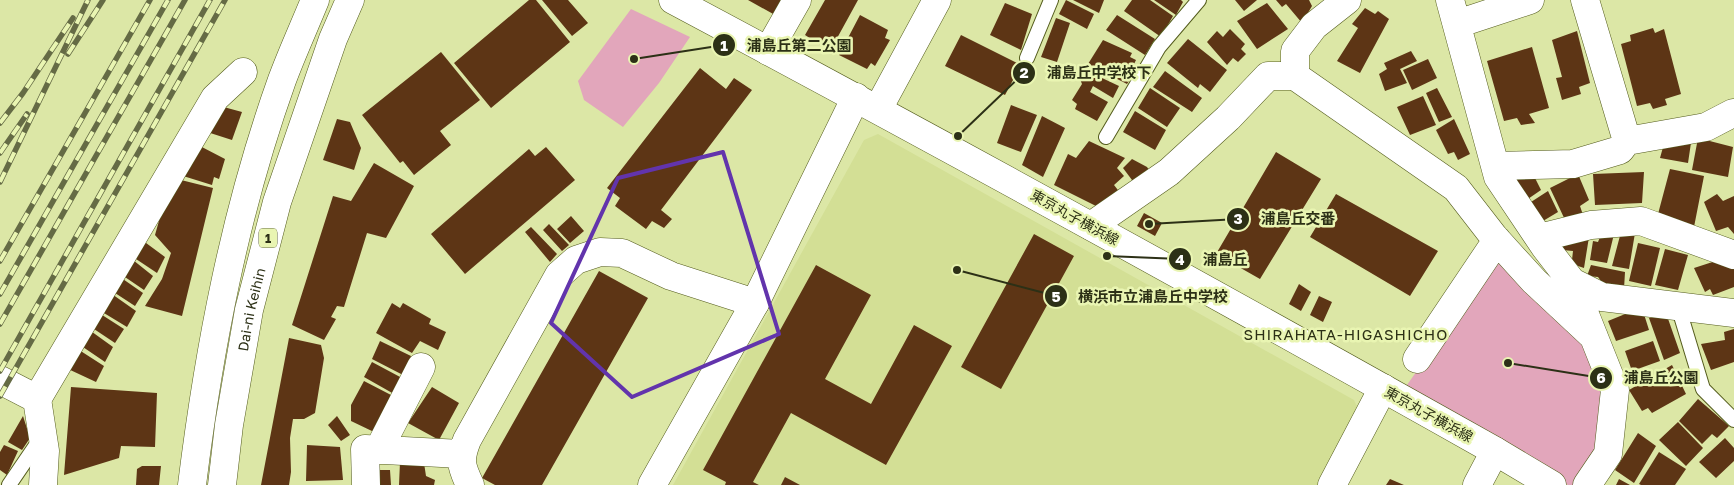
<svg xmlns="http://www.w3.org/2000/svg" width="1734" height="485" font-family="'Golos Text','Noto Sans JP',sans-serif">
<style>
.built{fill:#d3df95}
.green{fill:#e2a6bb}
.building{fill:#5d3515}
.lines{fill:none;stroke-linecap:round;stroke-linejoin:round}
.lane-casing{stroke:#545c1d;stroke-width:16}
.street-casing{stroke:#545c1d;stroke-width:29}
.secondary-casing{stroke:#545c1d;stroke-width:29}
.primary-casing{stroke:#545c1d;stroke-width:29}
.highway-casing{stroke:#545c1d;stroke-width:29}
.lane{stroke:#fff;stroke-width:14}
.street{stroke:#fff;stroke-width:28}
.secondary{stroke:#fff;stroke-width:28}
.primary{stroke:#fff;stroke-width:28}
.highway{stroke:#fff;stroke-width:28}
.rail-casing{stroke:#656b45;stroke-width:5.5}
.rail{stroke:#e9f5b2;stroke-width:4;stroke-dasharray:11;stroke-linecap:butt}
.marked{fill:none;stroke:#6234ac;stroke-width:4;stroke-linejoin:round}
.labels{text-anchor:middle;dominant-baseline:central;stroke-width:5;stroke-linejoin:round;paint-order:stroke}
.shield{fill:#e9f5b2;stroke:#656b45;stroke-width:1}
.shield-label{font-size:12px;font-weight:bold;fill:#2c3016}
.street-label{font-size:14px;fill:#2c3016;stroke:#e9f5b2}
.neighbourhood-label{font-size:15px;letter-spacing:1px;fill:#2c3016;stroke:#e9f5b2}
.leader{fill:none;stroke:#2c3016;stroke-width:2}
.callout-dot{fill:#2c3016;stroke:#e9f5b2;stroke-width:2}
.mark-label{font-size:15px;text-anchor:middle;font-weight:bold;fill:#fff}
.callout-label{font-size:15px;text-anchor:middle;font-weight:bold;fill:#2c3016;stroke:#e9f5b2;stroke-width:5;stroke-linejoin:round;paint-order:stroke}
</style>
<rect width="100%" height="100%" fill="#dce7a6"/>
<path class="built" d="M878,134L1354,400L1360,413L1319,485H673L864,140Z"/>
<path class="green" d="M631,9L690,37L659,83L623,127L584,100L578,81Z
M1496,259L1587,343L1603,383L1601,453L1579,485H1568L1402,392Z"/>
<path class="building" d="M529,0H536L570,42L491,108L454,63Z
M542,0H568L588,23L572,36Z
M748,0H782L775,15Z
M825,0H858L830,51L805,35Z
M1066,0L1094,14L1087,29L1059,14Z
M1073,0H1104L1099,13Z
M1132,0H1150L1173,16L1161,37L1124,11Z
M1154,0H1181L1183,2L1176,15Z
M1235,0H1257L1244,11Z
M1276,0H1309L1312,6L1302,23L1286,4L1282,7Z
M1005,3L1032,14L1021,50L990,35Z
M1267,3L1288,29L1257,49L1237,21Z
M1365,8L1375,14L1378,11L1389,19L1360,73L1337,61L1358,28L1352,24Z
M860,15L888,30L885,38L890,40L875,66L871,63L867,69L839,55Z
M1117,15L1155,39L1145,55L1106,30Z
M1056,18L1070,23L1057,62L1041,57Z
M1653,28L1655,33L1664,29L1681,94L1665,99L1667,105L1653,109L1650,103L1637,106L1621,44L1631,41L1630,35Z
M1230,29L1245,44L1241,49L1246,54L1238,62L1233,58L1227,65L1207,42L1217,31L1223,37Z
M1577,31L1590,83L1579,87L1581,94L1562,100L1556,78L1562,77L1552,40Z
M961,35L1021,65L1005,95L945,66Z
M1188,39L1227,70L1210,92L1200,84L1198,88L1167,63Z
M1103,40L1132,53L1130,57L1136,60L1133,66L1137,68L1127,84L1088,64Z
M1532,47L1549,108L1529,114L1535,123L1521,125L1517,118L1504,121L1487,61Z
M1411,51L1417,61L1400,69L1407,83L1385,91L1379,74L1387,69L1384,63Z
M441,52L480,100L440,131L451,145L414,175L403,161L400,163L362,115Z
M1428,59L1437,78L1412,90L1403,70Z
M700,68L726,89L734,78L752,90L661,210L672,219L664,228L652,221L646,229L615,206L620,198L607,188Z
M1085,70L1119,86L1113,98L1093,86L1090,92L1108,102L1097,121L1075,109L1077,104L1072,100L1082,84L1080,79Z
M1165,71L1202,98L1192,112L1153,87Z
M1150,88L1180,108L1167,127L1138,108Z
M1437,88L1452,117L1439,122L1426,93Z
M1423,96L1436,125L1410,135L1397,107Z
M1011,105L1037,115L1021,152L997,143Z
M220,106L242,112L232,140L204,131Z
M1135,111L1166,130L1155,150L1123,132Z
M1042,116L1065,128L1043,177L1022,165Z
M337,119L350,122L361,148L354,170L323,160Z
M1454,119L1470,154L1458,160L1454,152L1448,154L1436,130Z
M1692,136L1688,163L1660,158L1665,140Z
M1698,138L1733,147L1728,177L1692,170Z
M1089,141L1125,158L1117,168L1124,176L1114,185L1121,194L1102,209L1054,185L1068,154L1076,158Z
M198,145L225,159L219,179L214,177L212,185L180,175Z
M546,147L575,180L465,274L431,234L529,149L535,156Z
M1276,152L1321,179L1260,279L1216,254Z
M1132,159L1147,167L1153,176L1138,188L1123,168Z
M374,163L414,186L386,238L367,233L344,307L337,306L331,317L336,319L324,340L292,325L333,196L351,201Z
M1670,169L1704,176L1694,227L1658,214Z
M1531,170L1541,190L1525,201L1513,180Z
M1644,172L1642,203L1595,205L1593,174Z
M1578,174L1589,200L1580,206L1583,215L1566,222L1550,188Z
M177,179L213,188L182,316L145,306L162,279L171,253L155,235L164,203Z
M1548,191L1558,212L1543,221L1531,202Z
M1336,194L1438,251L1410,296L1310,237Z
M1717,194L1723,201L1734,196V234L1728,227L1716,231L1704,202Z
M1144,213L1162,223L1155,236L1137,226Z
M571,216L584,231L570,243L557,229Z
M549,224L569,245L562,251L543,230Z
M531,227L557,254L550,262L525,232Z
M1602,232L1614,234L1607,263L1590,260L1593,241L1598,242Z
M1621,232L1635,233L1629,269L1612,266Z
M1034,234L1074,256L1001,389L961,367Z
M1589,237L1584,268L1578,266L1572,260L1573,251L1562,250L1565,239Z
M142,240L165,257L157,273L133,257Z
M1638,243L1660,248L1651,286L1629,281Z
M1665,249L1688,255L1678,290L1655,285Z
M1728,257L1734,269V287L1713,295L1710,289L1705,292L1694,268Z
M133,260L153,276L144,290L122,275Z
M816,265L871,295L825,379L871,404L914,325L952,346L886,465L791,413L753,482L759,485H725L726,482L703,470Z
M1591,265L1625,272L1624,289L1604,285L1598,277L1587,276Z
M599,271L648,298L542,485H495L482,478Z
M120,277L143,293L135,306L112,291Z
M1299,284L1311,292L1301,311L1289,304Z
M109,292L136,311L127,327L99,310Z
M1319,296L1332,302L1323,322L1310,315Z
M392,303L400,308L403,303L431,319L429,324L446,332L438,350L420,341L412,353L376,333Z
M1635,310L1643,311L1649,330L1616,341L1608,321Z
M99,313L124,329L115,343L91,327Z
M1666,313L1680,353L1664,360L1649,318Z
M88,329L113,347L105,362L80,345Z
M1734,329V362L1711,370L1701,344L1725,340L1724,332Z
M289,338L321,345L324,358L315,413L304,419H293L290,438L291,472L289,485H261Z
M380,341L411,356L403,375L372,359Z
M1653,341L1660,361L1632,371L1625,351Z
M76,348L104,366L96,382L66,368Z
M372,362L402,378L394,394L364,377Z
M1672,365L1686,394L1652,413L1648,408L1642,411L1629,390Z
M364,381L391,395L374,432L351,421V405Z
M71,387L157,393L155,447L121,446L119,458L64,475Z
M432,387L459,403L439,440L408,423Z
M1698,399L1729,426L1717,438L1712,434L1702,444L1679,421Z
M23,416L30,438L22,450L8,442Z
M337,416L350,435L341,441L328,425Z
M1678,422L1703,448L1686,466L1659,440Z
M1638,433L1656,446L1634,483L1615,470Z
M1725,438L1734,448V461L1716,478L1699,462Z
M4,445L18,451L7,475L0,470V452Z
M307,445L340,447L343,480L306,481Z
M1659,452L1686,469L1675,485H1641L1639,484Z
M400,462L424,463L426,476L435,480L434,485H399Z
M142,466H161L159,485H136L137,469Z
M374,470H390L391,485H374Z
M785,477L800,485H781Z
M1390,479L1404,485H1386Z
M1619,479L1630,485H1616Z"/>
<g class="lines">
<g class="lane-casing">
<path id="lane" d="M1027,58L1051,0
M1106,137L1159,47L1199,0
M1678,306L1703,389L1734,420
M9,485L41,438"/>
</g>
<g class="street-casing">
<path id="street" d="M1450,0L1498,177L1545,247L1572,282L1615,390L1608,454L1587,485
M1585,0L1627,141
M1457,24L1530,0
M768,51L797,0
M1295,76V51L1314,26L1347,0
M878,109L937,0
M1495,166L1573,164L1620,150L1627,141L1706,127L1733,113
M1091,226L1169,172L1228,118L1268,76H1295L1456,188L1494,237L1534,281L1594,337
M1539,238L1591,225L1641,221L1734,255
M1572,282L1602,297L1734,313
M1417,359L1497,240
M37,399L215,98L243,72
M379,449L421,367
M366,485L365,449L461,454
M470,485C461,466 459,460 467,440L559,275L576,260L600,252L622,253L671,276L755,303
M1332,485L1383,388
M1477,485L1495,451"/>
</g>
<g class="secondary-casing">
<path id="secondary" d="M0,380L37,399L45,451L43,485
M652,485L755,303L856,97"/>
</g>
<g class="primary-casing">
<path id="primary" d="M673,0C949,147 1223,298 1495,451L1552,485"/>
</g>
<g class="highway-casing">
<g id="highway">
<path d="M192,485C209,348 235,211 282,80C292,53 304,27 315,0"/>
<path id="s1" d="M222,485L229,425L249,310L277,202L333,39L350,0"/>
</g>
</g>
<use href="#lane" class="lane"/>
<use href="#street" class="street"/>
<use href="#secondary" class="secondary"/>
<use href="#primary" class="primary"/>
<use href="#highway" class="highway"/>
<g class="rail-casing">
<path id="rail" d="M68,54L103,0
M0,123L23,93L73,18
M0,153L27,114
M0,182L88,0
M0,261L150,0
M0,294L168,0
M0,324L185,0
M0,371L210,0
M0,396L225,0"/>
</g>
<use href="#rail" class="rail"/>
</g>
<path class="marked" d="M723,152L779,334L632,397L551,323L618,178Z"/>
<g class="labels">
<rect class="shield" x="259" y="228.5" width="18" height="19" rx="4"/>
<g class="shield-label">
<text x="268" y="238">1</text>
</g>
<g class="street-label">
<text transform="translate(1075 217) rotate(29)">東京丸子横浜線</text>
<text stroke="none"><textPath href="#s1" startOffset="178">Dai-ni Keihin</textPath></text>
<text transform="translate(1429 414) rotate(29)">東京丸子横浜線</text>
</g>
<g class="neighbourhood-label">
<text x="1346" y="334">SHIRAHATA-HIGASHICHO</text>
</g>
</g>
<path class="leader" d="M634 59L724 45M958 136L1024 73M1149 224L1238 219M1107 256L1180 259M957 270L1056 296M1508 363L1601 378"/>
<g class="callout-dot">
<circle cx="634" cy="59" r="5"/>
<circle cx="958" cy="136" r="5"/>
<circle cx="1149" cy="224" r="5"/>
<circle cx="1107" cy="256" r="5"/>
<circle cx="957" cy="270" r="5"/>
<circle cx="1508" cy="363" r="5"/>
<circle cx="724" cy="45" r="12"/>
<circle cx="1024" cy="73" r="12"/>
<circle cx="1238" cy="219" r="12"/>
<circle cx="1180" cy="259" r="12"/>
<circle cx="1056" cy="296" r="12"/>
<circle cx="1601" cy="378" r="12"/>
</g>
<g class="mark-label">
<text x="724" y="51">1</text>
<text x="1024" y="78">2</text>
<text x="1238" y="224">3</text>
<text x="1180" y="265">4</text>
<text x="1056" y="302">5</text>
<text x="1601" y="383">6</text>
</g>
<g class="callout-label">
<text x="799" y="51">浦島丘第二公園</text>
<text x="1099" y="78">浦島丘中学校下</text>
<text x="1298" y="224">浦島丘交番</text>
<text x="1225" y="265">浦島丘</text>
<text x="1153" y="302">横浜市立浦島丘中学校</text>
<text x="1661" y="383">浦島丘公園</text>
</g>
</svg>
